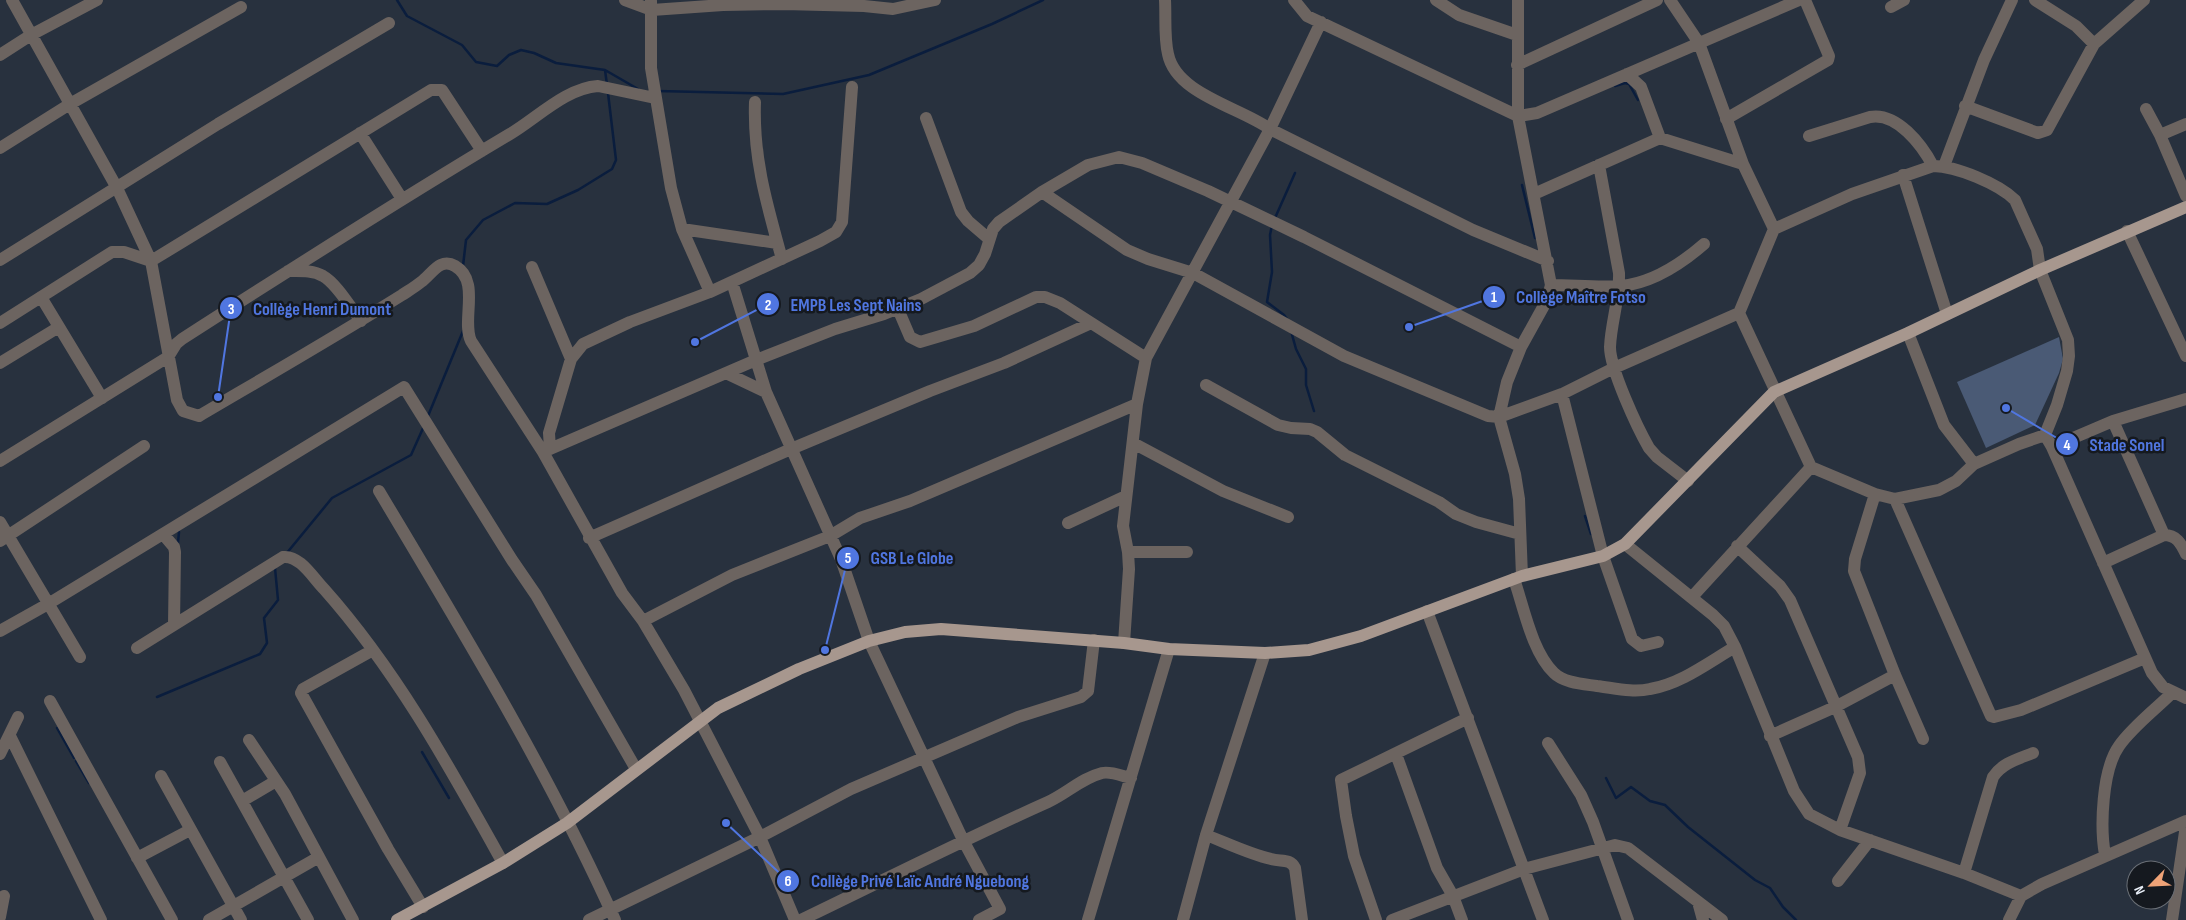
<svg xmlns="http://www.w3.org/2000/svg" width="2186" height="920" font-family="'Sofia Sans Condensed',sans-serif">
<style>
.green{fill:#4a5a75}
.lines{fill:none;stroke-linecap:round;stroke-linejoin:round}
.stream{stroke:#0a1d3d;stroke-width:2.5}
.minor{stroke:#6c6460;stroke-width:12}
.major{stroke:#a7978e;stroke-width:12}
.leader{fill:none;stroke:#5076e0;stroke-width:2}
.callout-dot{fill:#5076e0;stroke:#15191f;stroke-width:2}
.mark-label{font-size:15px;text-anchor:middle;font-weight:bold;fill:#fff}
.callout-label{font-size:18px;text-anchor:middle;font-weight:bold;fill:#5076e0;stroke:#15191f;stroke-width:5;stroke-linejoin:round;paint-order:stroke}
</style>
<rect width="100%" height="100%" fill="#28313e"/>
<path class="green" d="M2059,337L2063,359L2059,373L2035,425L1986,448L1957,382Z"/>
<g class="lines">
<path class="stream" d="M397,0L407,16L462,45L476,62L497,66L509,55L521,50L534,53L556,63L605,70L638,89
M605,70L607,85
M1615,86L1625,83L1629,84L1638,100
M658,91L783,94L869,75L992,24L1043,0
M1522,185L1535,238
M1275,218L1295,173
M1272,225L1270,235L1272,272L1267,302L1284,315L1287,319
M463,266L466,240L483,220L515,203L547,204L578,190L612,169L616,160L608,93
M1291,331L1296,349L1306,369V385L1314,411
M428,416L463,331
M1585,516L1591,534
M178,543L179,532
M286,554L332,498L411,455L424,426
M157,697L260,654L267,643L264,618L278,600L275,568
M57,728L74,758
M422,752L449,798
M76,761L89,783
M1606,778L1616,798L1631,787L1650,801L1665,805L1688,827L1755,880L1770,888L1783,907L1796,920"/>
<path class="minor" d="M12,0L117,188L151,261L177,400L183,411L199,416C267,376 335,337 402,295C408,291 415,287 421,282C432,274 440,257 455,266C481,281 461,320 471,341L543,452L622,593L643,621L684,690L760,837L795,920
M625,0L652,10L723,5L784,4L864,6L893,9L935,0
M1165,0C1166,18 1164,37 1168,54C1176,94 1239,107 1270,129L1473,230L1548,261
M1294,0L1307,16L1518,116L1537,113L1799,0
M1436,0L1459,15L1517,35
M1518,0V116L1551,285L1547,300L1521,347L1507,382L1499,417L1515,474L1519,499L1522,576
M1670,0L1699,43L1743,164L1774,229
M2035,0L2076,26L2094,44
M651,1V68L671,188L682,229L710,292
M1891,7L1904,0
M0,55L31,35L97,0
M1517,65L1657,0
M1627,74L1641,87L1660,138
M755,102C753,159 767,205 782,259
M1965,106L2038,133L2047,130L2094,44L2144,0
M2146,109L2160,135L2186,124
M926,118L961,212L968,221L989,239
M1726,119L1828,60L1829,56L1805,0
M360,133L402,199
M2160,135L2186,196
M1809,136L1870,117C1897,112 1922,145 1933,166
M0,148L70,104L241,7
M1599,165L1619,273C1620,298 1611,322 1610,347C1610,369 1637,427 1649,448L1657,457L1688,481
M1944,166L1984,60L2012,0
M1903,175L1947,314
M1042,192L1127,250L1148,259L1193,273L1344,356L1488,416L1499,417L1562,394L1614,368L1739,313
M1534,194L1660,138L1743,164
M682,229L777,243
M2127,231L2186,356
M0,260L218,124L389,23
M532,267L571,359
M288,271C300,271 313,270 323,276C336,283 351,308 361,321
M732,282L766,392L841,559L869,641L963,840L1000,909L979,920
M1551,285C1574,285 1599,288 1621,286C1652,283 1681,264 1704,244
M41,297L102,398
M898,309L910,337L920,342L974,326L1036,297H1045L1060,303L1146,358
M0,323L112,252H124L151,261L431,90H442L482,151
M1908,333L1944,425L1974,464L2019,444L2045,435L2052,447L2152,673L2163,687L2186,698
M0,363L59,327
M726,373L766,392
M1206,385L1278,425L1291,428L1310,429L1317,432L1345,455L1439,502L1456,514L1476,522L1520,534
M1562,394L1603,556L1632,639L1641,646L1658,642
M2113,421L2164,535
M1133,443L1223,491L1288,517
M2052,447L2113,421L2186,399
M550,449L549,433L571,359L583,344L630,322L710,292L820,241L836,232L842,222L852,87
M543,452L756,360L835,329L884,314L921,299L970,273L979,265L985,254L993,229L999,222L1042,192L1088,165L1119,157L1142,163L1208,191L1304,237L1521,347
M0,461L168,357L176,344L182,339C291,269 399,200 510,134C537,118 566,88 598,86L655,98
M1811,467L1875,494L1895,499L1939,490L1956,481L1974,464
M379,491C463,632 548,771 615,920
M1875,494L1855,559L1854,571L1895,675L1923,739
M1895,499L1991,716L1994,717L2021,710L2145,658
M0,522L80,657
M1068,523L1126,496
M163,534L174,547L175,552L174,625
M589,538L791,449L930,391L1004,363L1091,323
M0,541L144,446
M1625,544L1713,615L1724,626L1735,647L1794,791L1809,814L1840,830L1964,873L2021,896
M1737,546L1780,586L1790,600L1858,757L1860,773L1840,830
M1128,552H1187
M2103,563L2164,535C2177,535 2181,544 2186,554
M1514,579C1524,608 1532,652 1554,673C1564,683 1584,684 1597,686C1614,688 1633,693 1650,689C1681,684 1709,662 1735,647
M1692,597L1811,467L1739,313L1774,229L1852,194L1933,166C1956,166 1999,184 2015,200L2037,249L2040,270L2068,340L2069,356L2067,371L2057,405L2045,435
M1427,611L1543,920
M643,621L732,575L830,536L860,518L910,501L1137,404
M0,631L48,604L404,387L512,560L536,595L636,769
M1124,643L1129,569L1128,552L1123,526L1137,404L1146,358L1270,129L1321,22
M137,648L283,557C300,555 313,578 324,589C397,671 450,768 503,863
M373,650L303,689L301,693L388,849L423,907
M50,701L172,920
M10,736L101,920
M1770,736L1835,707L1895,675
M249,740L285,794L353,920
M1548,743L1581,795L1593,822L1628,920
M0,754L18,717
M1396,754L1437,868L1453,896L1462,920
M220,762L308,920
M161,776L241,920
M242,801L276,781
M1206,835C1227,843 1249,854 1271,859C1281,862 1290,858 1295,868L1302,920
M2105,855C2100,827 2102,770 2119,746C2132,727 2156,709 2173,692
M137,858L190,830
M1964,873L1993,777C2002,763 2018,759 2033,753
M1838,881L1870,840
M1698,902L1703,920
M0,917L4,896
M209,920L319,857
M589,920L760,837L851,789L1018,717L1081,697L1088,691L1094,640
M801,920C884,880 965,839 1048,802C1066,794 1082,778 1102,773C1111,771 1122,776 1131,778
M1088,920L1169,649
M1183,920L1206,835L1265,653
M1376,920L1354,856L1346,816L1341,780L1468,718
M1392,920L1524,869L1615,845L1628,848L1722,920
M2009,920L2021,896L2042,884L2186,821
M2172,920L2186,825"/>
<path class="major" d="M397,920L503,863L567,823L718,708L799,669L869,641L905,632L941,629L1124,643L1169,649L1265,653L1309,650L1361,636L1522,576L1603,556L1625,544L1774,392L1908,333L2040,270L2186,207"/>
</g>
<path class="leader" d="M1409 327L1494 297M695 342L768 304M218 397L231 308M2006 408L2067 444M825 650L848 558M726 823L788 881"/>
<g class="callout-dot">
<circle cx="1409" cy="327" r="5"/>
<circle cx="695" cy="342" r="5"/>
<circle cx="218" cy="397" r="5"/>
<circle cx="2006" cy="408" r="5"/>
<circle cx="825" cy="650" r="5"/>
<circle cx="726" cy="823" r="5"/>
<circle cx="1494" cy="297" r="12"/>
<circle cx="768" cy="304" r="12"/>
<circle cx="231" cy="308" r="12"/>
<circle cx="2067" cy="444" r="12"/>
<circle cx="848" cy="558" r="12"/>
<circle cx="788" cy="881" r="12"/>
</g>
<g class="mark-label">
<text x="1494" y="302">1</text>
<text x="768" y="310">2</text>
<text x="231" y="314">3</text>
<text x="2067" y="450">4</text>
<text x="848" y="563">5</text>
<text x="788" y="886">6</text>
</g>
<g class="callout-label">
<text x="1581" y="303">Collège Maître Fotso</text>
<text x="856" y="311">EMPB Les Sept Nains</text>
<text x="322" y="315">Collège Henri Dumont</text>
<text x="2127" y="451">Stade Sonel</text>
<text x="912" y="564">GSB Le Globe</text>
<text x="920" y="887">Collège Privé Laïc André Nguebong</text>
</g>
<g transform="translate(2151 885) rotate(246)"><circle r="24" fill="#15191f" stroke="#6a6f76"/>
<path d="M0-4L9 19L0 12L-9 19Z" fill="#efa377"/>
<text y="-8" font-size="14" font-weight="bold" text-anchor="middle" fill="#eaf0f9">N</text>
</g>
</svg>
